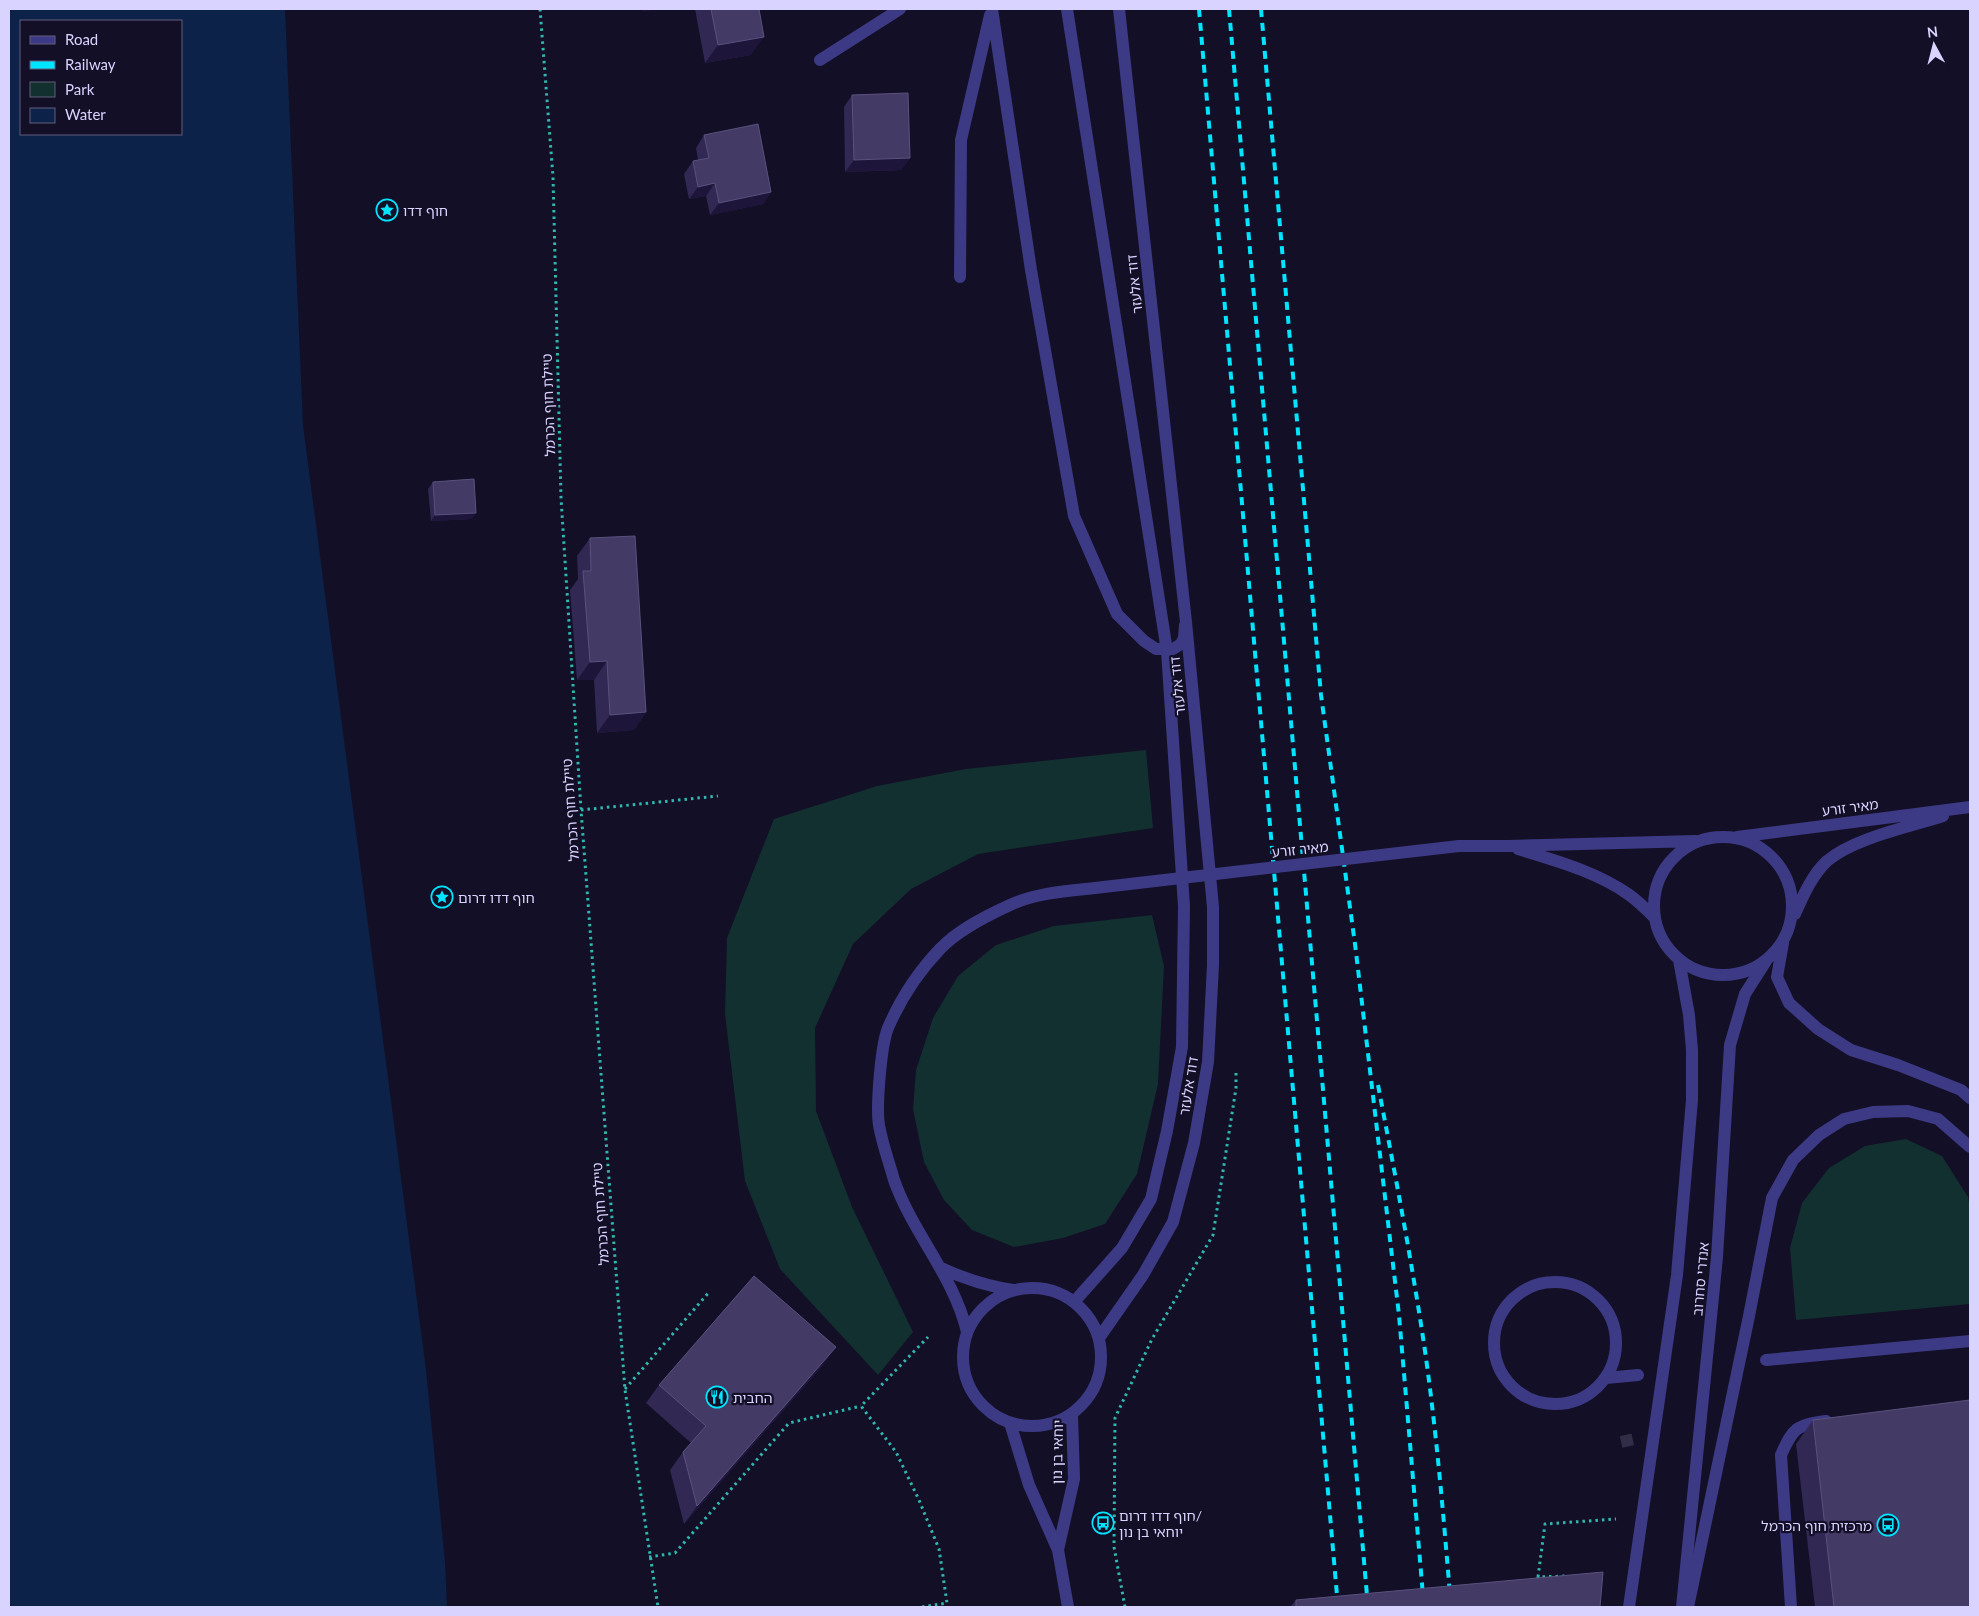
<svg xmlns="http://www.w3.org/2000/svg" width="1979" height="1616" font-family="Lato,'Noto Sans Hebrew',sans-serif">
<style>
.green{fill:#12302f}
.water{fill:#0c2248;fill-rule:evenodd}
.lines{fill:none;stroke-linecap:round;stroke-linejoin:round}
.street-tunnel{stroke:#312d47;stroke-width:12;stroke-dasharray:12 6;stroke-linecap:butt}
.path{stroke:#2fb8b0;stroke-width:3;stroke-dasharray:2.5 4;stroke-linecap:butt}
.lane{stroke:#3d3a85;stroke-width:12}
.street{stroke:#3d3a85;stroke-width:12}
.rail{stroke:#00e5ff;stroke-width:4;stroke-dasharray:8 6;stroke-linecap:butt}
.street-bridge{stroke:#3d3a85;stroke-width:12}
.wall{fill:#312854}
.shaded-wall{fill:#1d163a}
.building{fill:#433a66;stroke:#5a527e}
.labels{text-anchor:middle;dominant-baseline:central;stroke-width:4.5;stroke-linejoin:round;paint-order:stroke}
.poi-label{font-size:14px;fill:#d9d4ff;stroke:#130f26;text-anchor:start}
.street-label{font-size:14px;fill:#d9d4ff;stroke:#130f26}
</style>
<rect width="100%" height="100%" fill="#130f26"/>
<path class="green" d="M1146,750L1153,828L978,854L911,889L853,944L815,1028L816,1111L852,1207L913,1332L878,1375L780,1269L745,1181L725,1014L727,938L774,819L877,786L966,769Z
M1152,915L1164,966L1158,1084L1137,1174L1105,1224L1063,1238L1014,1247L972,1230L944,1200L924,1162L913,1109L916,1070L933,1018L958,976L996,945L1054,926Z
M1906,1139L1942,1156L1968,1197L1970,1208V1304L1796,1320L1790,1248L1802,1203L1829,1168L1865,1146Z"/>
<path class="water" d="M9,9H285L303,425L426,1370L445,1562L447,1607H9ZM21,21H181V134H21Z"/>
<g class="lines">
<path class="street-tunnel" d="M1621,1442L1635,1439"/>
<path class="path" d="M540,9L553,177L561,498L581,810L625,1390L658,1607
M581,810L718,796
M625,1389L710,1291
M649,1557L675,1553L789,1423L861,1406
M1538,1577L1545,1524L1616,1519
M1538,1579V1577L1567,1576
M922,1607L947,1603L939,1549L919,1500L896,1452L861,1406L928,1337
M1125,1607L1114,1547L1115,1418L1152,1339L1213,1235L1236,1088V1069"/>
<path class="lane" d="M992,9L1031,270L1074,516L1117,614L1144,641L1156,649H1173L1181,644L1184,638L1185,625
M820,60L900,9
M960,277L961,140L990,15
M1783,943L1777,977L1789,1003L1818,1029L1851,1050L1898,1065L1961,1090L1970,1098
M1494 1343a61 61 0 1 1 122 0a61 61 0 1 1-122 0Z
M1766,1360L1970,1341
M1606,1378L1638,1375
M1688,1607L1749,1316L1772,1198L1793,1160L1819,1135L1844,1119L1873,1112L1908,1111L1938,1119L1970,1147
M1791,1607L1781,1455C1793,1428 1796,1425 1826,1421"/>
<path class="street" d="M1067,9L1167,651L1184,906L1182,1047L1167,1131L1151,1199L1122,1248L1074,1302
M1654 906a69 69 0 1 1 138 0a69 69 0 1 1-138 0Z
M1737,837L1970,807
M1459,846H1508L1696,841
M1518,849C1556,861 1595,871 1628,894C1638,901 1646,909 1654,917
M1795,914C1803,896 1812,875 1827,861C1854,838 1909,827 1943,816
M941,1268C965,1279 987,1286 1013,1290
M963 1357a69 69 0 1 1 138 0a69 69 0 1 1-138 0Z
M967,1332C954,1276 913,1234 894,1180C889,1162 882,1143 879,1125C876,1106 881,1045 888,1028C900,1000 919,971 940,949C958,930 986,916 1010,905C1036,893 1067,891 1095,888
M1099,1338L1143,1275L1173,1222L1194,1143L1208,1062L1213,965V907L1186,622L1119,9
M1010,1423L1029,1485L1058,1550L1068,1607
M1058,1550L1074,1479L1072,1414
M1629,1607L1677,1275L1692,1100V1050L1689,1015L1679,960
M1682,1607L1717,1257L1730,1045L1745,994L1766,961"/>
<path class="rail" d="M1199,9L1338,1607
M1229,9L1368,1607
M1261,9L1321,695L1355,944L1399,1315L1424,1607
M1378,1085C1395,1174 1412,1262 1425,1351C1437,1436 1444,1522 1451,1607"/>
<path class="street-bridge" d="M1095,888L1459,846"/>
</g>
<path class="wall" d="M695,9H759L751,55L705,63Z
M852,95L910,158L901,170L845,172L844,107Z
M704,135L771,192L763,204L710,215L706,196L689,199L684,174L693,161L698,160L696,148Z
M433,482L472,519L431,521L428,489Z
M590,538L646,712L634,730L597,733L594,680H577L570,590L578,579L577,556Z
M823,1365L684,1524L670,1470L683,1452L691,1443L646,1403L659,1385Z
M1813,1420L1970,1607H1815L1796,1444Z
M1296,1600L1600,1607H1290Z"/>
<path class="shaded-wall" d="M644,9H659L642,12Z
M764,37L751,55L705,63L718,45Z
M910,158L901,170L845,172L854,160Z
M715,183L706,196L689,199L698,187Z
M771,192L763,204L710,215L719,203Z
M476,513L472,519L431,521L435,515Z
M607,661L594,680H577L590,662Z
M646,712L634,730L597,733L610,715Z
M836,1347L823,1365L684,1524L697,1506Z"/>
<path class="building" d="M711,9H759L764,37L718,45Z
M908,93L910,158L854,160L852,95Z
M758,124L771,192L719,203L715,183L698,187L693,161L709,158L704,135Z
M474,479L476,513L435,515L433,482Z
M635,536L646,712L610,715L607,661L590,662L583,571H591L590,538Z
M754,1276L836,1347L697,1506L683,1452L706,1426L659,1385Z
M1970,1400V1607H1834L1813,1420Z
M1603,1572L1600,1607H1296V1600Z"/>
<defs>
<g id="sight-ring" transform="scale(1.125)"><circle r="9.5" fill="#130f26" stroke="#00e5ff" stroke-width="1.5"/><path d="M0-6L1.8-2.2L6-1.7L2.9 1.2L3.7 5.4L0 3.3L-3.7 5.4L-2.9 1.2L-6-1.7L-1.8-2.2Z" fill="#00e5ff"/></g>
<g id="restaurant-ring" transform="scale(1.125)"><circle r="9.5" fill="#130f26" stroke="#00e5ff" stroke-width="1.5"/><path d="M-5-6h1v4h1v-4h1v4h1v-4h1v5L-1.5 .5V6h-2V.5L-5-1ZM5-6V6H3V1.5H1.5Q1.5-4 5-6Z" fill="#00e5ff"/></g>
<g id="bus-ring" transform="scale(1.125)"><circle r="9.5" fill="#130f26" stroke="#00e5ff" stroke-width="1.5"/><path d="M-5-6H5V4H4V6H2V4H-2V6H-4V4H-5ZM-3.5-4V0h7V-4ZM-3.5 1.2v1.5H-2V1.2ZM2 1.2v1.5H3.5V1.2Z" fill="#00e5ff"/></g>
</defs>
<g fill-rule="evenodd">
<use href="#sight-ring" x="387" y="210"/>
<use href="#sight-ring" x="442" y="897"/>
<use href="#restaurant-ring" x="717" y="1397"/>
<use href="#bus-ring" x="1103" y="1523"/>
<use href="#bus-ring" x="1888" y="1525"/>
</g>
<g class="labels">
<g class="poi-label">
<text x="403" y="210">חוף דדו</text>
<text x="458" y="897">חוף דדו דרום</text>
<text x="733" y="1397">החבית</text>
<text x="1119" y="1515">חוף דדו דרום/<tspan x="1119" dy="16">יוחאי בן נון</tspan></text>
<text x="1872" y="1525" text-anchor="end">מרכזית חוף הכרמל</text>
</g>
<g class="street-label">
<text transform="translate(1134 284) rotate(-96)">דוד אלעזר</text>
<text transform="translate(548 405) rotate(-92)">טיילת חוף הכרמל</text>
<text transform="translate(1177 686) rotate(-96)">דוד אלעזר</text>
<text transform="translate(1850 807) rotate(-7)">מאיר זורע</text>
<text transform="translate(570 810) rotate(-94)">טיילת חוף הכרמל</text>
<text transform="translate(1300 849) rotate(-6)">מאיר זורע</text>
<text transform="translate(1188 1086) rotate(-81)">דוד אלעזר</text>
<text transform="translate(600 1214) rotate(-94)">טיילת חוף הכרמל</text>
<text transform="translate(1700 1279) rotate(-85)">אנדרי סחרוב</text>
<text transform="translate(1057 1452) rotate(-89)">יוחאי בן נון</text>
</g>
</g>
<rect width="1979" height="1616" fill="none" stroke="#d9d4ff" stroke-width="20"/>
<rect x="20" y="20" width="162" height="115" fill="#130f26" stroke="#625e7d"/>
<rect x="30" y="36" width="25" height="8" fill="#3d3a85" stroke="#625e7d"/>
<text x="65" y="45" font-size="15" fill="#d9d4ff">Road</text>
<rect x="30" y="61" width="25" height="8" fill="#00e5ff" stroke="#625e7d"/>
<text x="65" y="70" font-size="15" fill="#d9d4ff">Railway</text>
<rect x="30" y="82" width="25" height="15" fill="#12302f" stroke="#625e7d"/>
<text x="65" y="95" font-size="15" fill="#d9d4ff">Park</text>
<rect x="30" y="108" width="25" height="15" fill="#0c2248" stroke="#625e7d"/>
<text x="65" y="120" font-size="15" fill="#d9d4ff">Water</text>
<g transform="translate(1934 45) rotate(353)" stroke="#130f26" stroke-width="4" paint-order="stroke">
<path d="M0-4L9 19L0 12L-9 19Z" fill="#d9d4ff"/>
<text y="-8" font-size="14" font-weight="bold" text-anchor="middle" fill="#d9d4ff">N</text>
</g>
</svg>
